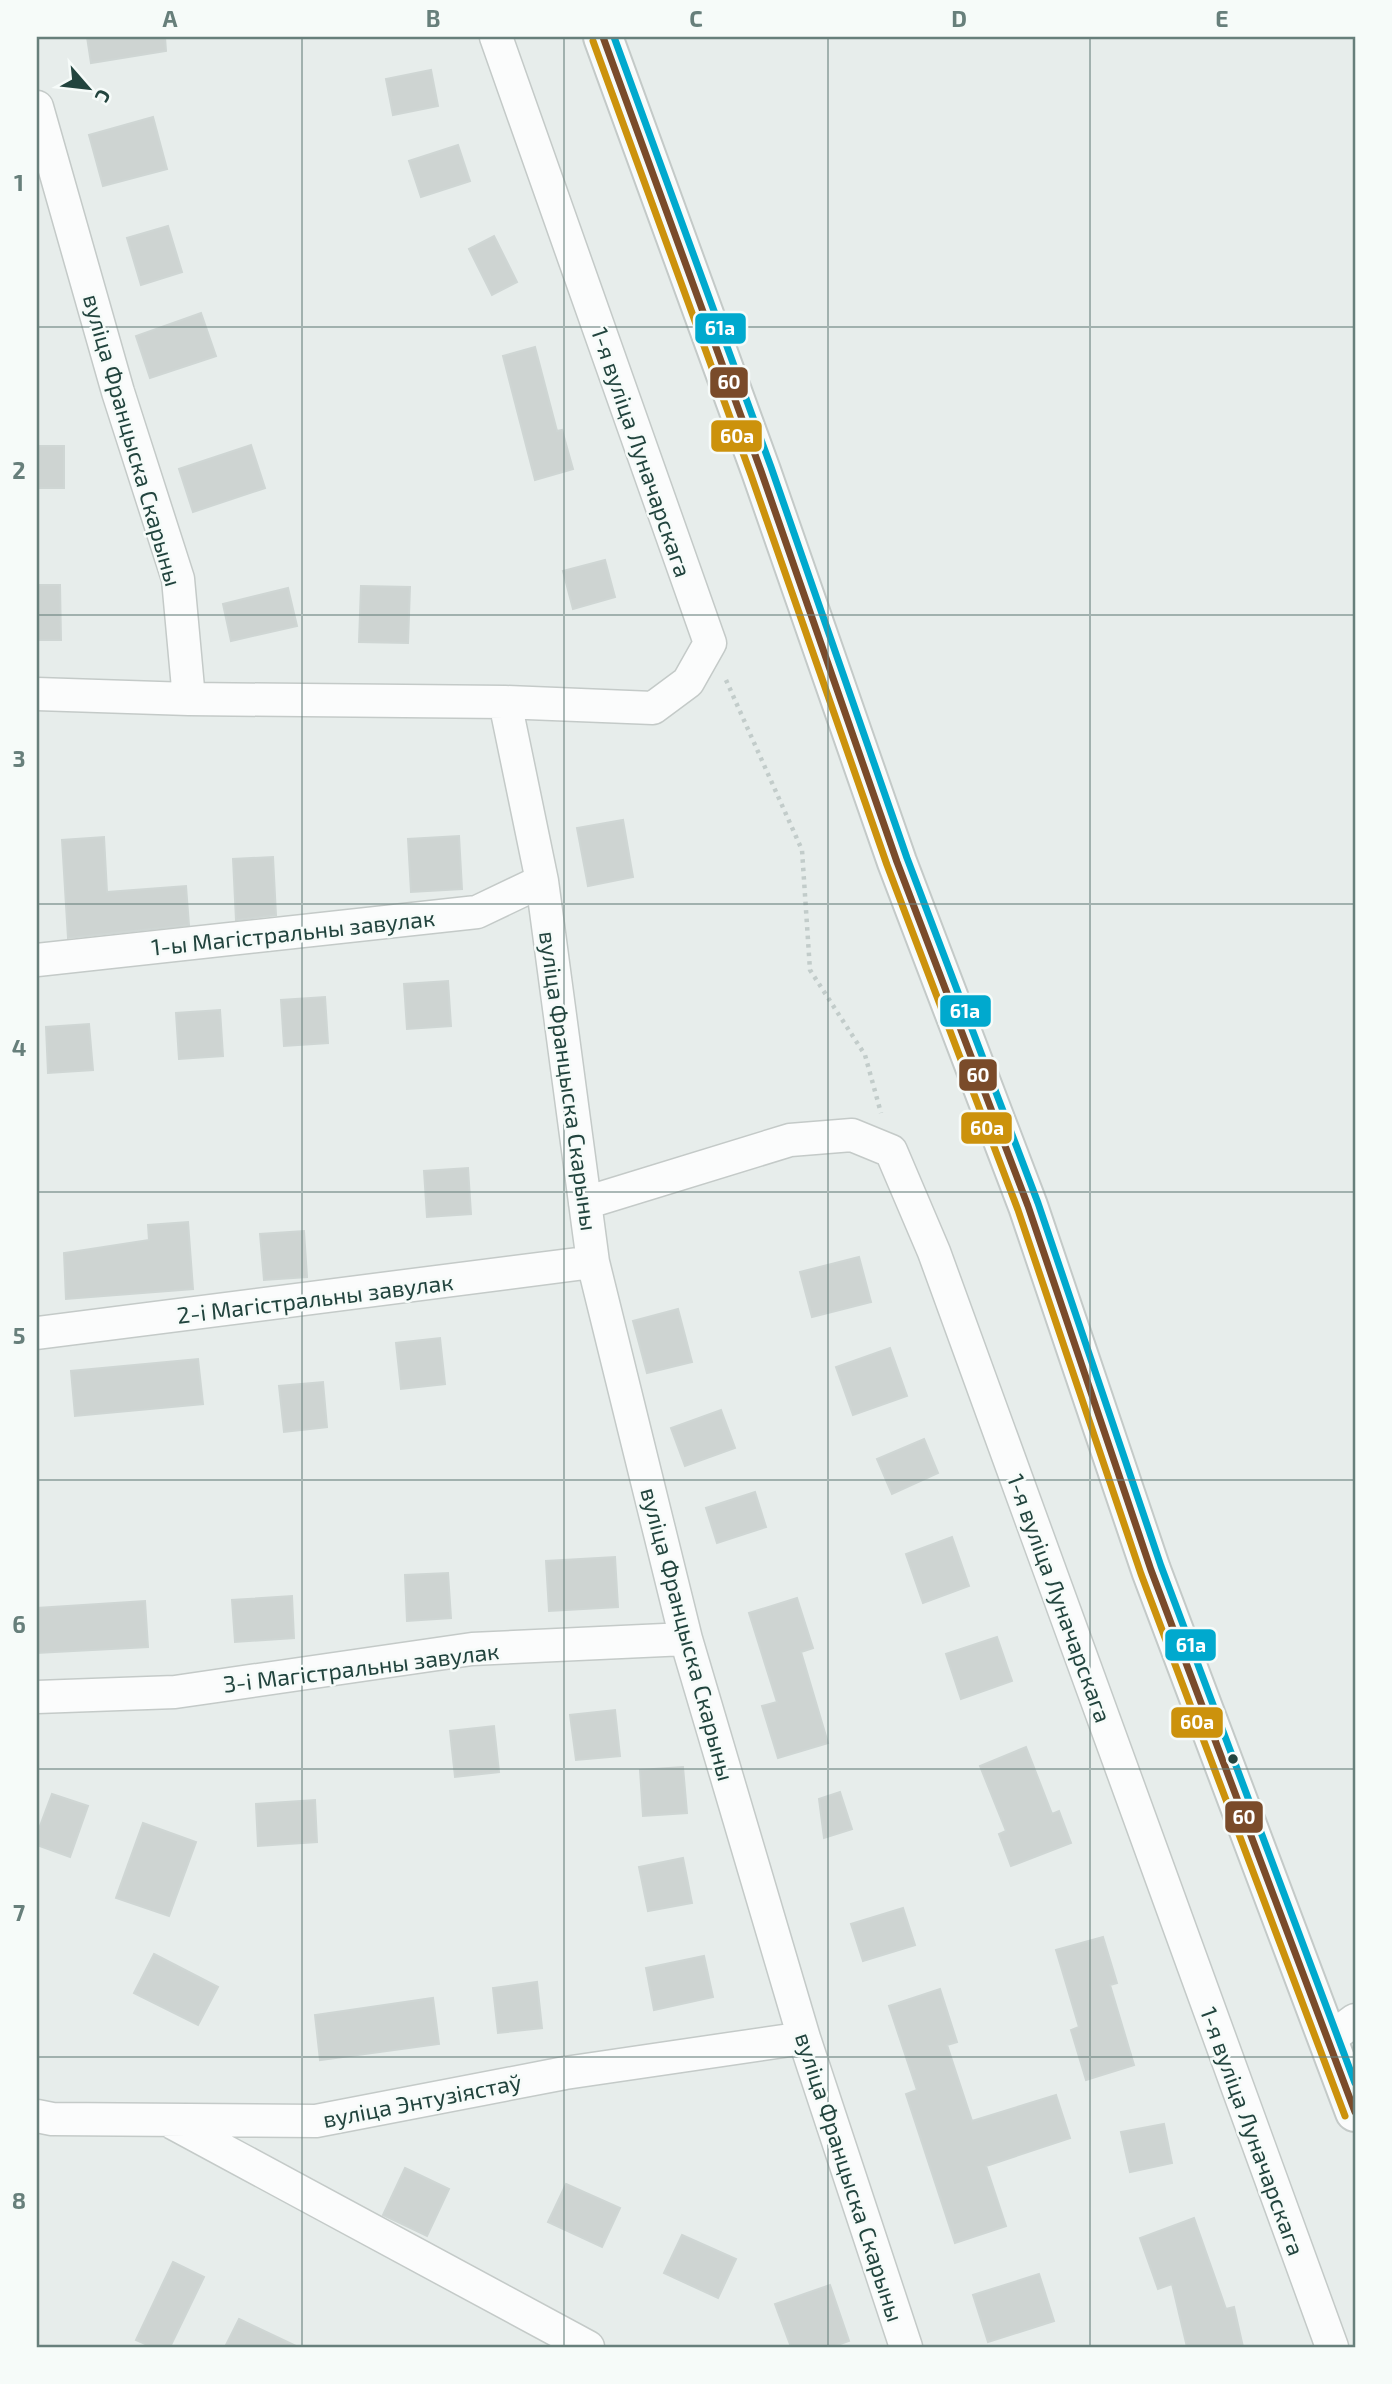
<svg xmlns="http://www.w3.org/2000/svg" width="1392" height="2384" font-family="'Exo 2',sans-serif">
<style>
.building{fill:#ced4d2;stroke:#cfd6d4;stroke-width:2}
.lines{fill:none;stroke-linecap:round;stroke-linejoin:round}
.minor-casing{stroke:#c4cac8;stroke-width:35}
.tertiary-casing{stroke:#c4cac8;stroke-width:42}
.path{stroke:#c2ccca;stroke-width:4.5;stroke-dasharray:3.5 5;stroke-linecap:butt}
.minor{stroke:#fbfcfc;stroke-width:32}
.tertiary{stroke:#fbfcfc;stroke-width:38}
.bus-1-casing{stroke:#f6fbf9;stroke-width:12}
.bus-2-casing{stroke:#f6fbf9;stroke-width:12}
.bus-3-casing{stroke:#f6fbf9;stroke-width:12}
.bus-1{stroke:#7a4b2a;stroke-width:7}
.bus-2{stroke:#cc920c;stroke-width:7}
.bus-3{stroke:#00a9ce;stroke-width:7}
.grid{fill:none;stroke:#677f7b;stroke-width:2;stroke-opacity:0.55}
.bus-dot{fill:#22443e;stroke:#f6fbf9;stroke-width:2.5}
.labels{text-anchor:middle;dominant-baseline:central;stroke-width:5;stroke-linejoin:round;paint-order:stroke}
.street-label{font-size:23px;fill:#22443e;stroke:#f6fbf9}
.line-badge{stroke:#f6fbf9;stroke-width:2.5}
.badge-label{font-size:19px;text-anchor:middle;font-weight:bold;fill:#fff}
.neatline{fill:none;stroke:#677f7b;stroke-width:2.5}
.grid-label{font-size:23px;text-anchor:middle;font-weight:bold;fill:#677f7b}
</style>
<rect width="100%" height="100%" fill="#e7edeb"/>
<path class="building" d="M87,37H165L166,51L91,63Z
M431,70L438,106L393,115L386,79Z
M153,117L167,169L103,186L89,135Z
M458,145L470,181L421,197L409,161Z
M168,226L182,272L141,285L127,238Z
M494,236L517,282L492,295L469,249Z
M201,313L216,356L150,378L136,336Z
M535,347L557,431L562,430L573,469L535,480L503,356Z
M251,445L265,488L193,512L179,469Z
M37,446H64V488H37Z
M605,560L615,597L573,609L563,571Z
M37,585H60L61,640H37Z
M361,586L410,587L408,643L359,642Z
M288,588L297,626L231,641L223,604Z
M623,820L633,877L588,886L577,828Z
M459,836L462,889L411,892L408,839Z
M104,837L107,892L186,886L189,925L68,938L62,840Z
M273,857L276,915L236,920L233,859Z
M448,981L451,1026L407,1029L404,984Z
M325,997L328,1043L284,1046L281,1000Z
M220,1010L223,1056L179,1059L176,1013Z
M89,1024L93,1070L48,1073L46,1027Z
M468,1168L471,1214L427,1217L424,1171Z
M188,1222L193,1289L66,1299L64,1253L149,1240L148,1225Z
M304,1231L307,1277L264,1280L260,1234Z
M859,1257L871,1302L812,1317L800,1272Z
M678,1309L692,1362L647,1373L633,1321Z
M440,1338L445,1384L401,1389L396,1343Z
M890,1348L907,1396L853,1415L836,1367Z
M198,1359L203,1404L75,1416L71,1371Z
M323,1382L327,1427L284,1432L279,1386Z
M721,1410L735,1448L685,1466L671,1428Z
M924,1439L938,1473L892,1494L877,1459Z
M755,1492L766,1527L717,1543L706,1508Z
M952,1537L969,1586L923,1603L906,1554Z
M615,1557L618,1607L549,1611L546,1561Z
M448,1573L451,1618L407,1621L405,1575Z
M292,1596L294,1638L235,1642L232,1600Z
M797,1598L813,1648L801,1652L828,1743L778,1758L762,1706L777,1702L749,1613Z
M145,1601L148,1647L37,1653V1608Z
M997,1637L1012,1681L961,1699L946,1654Z
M615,1710L620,1756L576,1760L570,1715Z
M494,1726L499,1772L455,1777L450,1731Z
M1026,1747L1052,1814L1059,1811L1071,1843L1011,1866L999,1834L1006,1831L980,1766Z
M683,1767L687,1813L643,1816L640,1770Z
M840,1792L852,1829L824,1838L819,1799Z
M52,1794L88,1806L70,1857L37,1845V1834Z
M315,1800L317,1842L258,1846L256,1804Z
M143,1823L196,1842L169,1916L116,1898Z
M683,1858L692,1903L648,1911L639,1867Z
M903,1908L915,1945L863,1961L851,1924Z
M1103,1937L1117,1983L1110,1985L1134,2065L1086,2080L1071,2030L1079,2027L1056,1950Z
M154,1954L218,1987L198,2025L134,1993Z
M704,1956L713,1997L654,2010L646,1968Z
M537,1982L542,2028L498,2033L493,1988Z
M940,1989L957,2042L947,2045L972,2121L1056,2095L1070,2138L986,2166L1006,2226L955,2243L906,2094L917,2090L889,2006Z
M433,1998L439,2044L320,2060L315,2015Z
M1164,2124L1172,2163L1130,2172L1121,2132Z
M405,2168L449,2189L427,2236L383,2215Z
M566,2184L620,2208L602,2247L548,2222Z
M1194,2218L1226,2309L1234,2307L1243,2347H1187L1172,2284L1158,2289L1140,2238Z
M682,2235L736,2259L718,2298L664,2273Z
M173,2262L204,2277L170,2347H152L136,2340Z
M1039,2274L1054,2321L988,2342L973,2295Z
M830,2285L849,2341L832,2347H791L775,2304Z
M239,2319L298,2347H225Z"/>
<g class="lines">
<g class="minor-casing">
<path id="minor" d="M496,37L710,643L688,682L653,708L505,702
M37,107L118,392L178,579L189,699L505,702L542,881L593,1262L686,1639L804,2038L906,2347
M37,694L189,699
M37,960L477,912L542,881
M585,1203L790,1140L852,1135L891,1151L934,1252L1332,2347
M37,1333L593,1262
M37,1697L175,1692L472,1649L686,1639
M1329,2039L1355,2020
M37,2116L52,2119L316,2121L565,2073L804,2038
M173,2123L588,2347"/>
</g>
<g class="tertiary-casing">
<path id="tertiary" d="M603,37L761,471L897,862L1028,1206L1151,1570L1355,2112"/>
</g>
<path class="path" d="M726,680L802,850L810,970L865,1055L881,1113"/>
<use href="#minor" class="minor"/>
<use href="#tertiary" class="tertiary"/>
<g class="bus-1-casing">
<path id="bus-1" d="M603,37L761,471L897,862L1028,1206L1151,1570L1355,2112"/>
</g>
<g class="bus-2-casing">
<path id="bus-2" d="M593,41L751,475L887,865L1018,1210L1141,1574L1345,2116"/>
</g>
<g class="bus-3-casing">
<path id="bus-3" d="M614,37L771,467L907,858L1038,1203L1161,1566L1355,2083"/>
</g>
<use href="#bus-1" class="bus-1"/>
<use href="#bus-2" class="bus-2"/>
<use href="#bus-3" class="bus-3"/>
</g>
<path class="grid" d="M302,37V2347M564,37V2347M828,37V2347M1090,37V2347M37,327H1355M37,615H1355M37,904H1355M37,1192H1355M37,1480H1355M37,1769H1355M37,2057H1355"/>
<circle class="bus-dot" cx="1233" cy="1759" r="6"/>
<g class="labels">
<g class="street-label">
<text transform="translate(133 440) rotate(74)">вуліца Францыска Скарыны</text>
<text transform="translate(642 452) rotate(71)">1-я вуліца Луначарскага</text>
<text transform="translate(293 932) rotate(-6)">1-ы Магістральны завулак</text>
<text transform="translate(569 1081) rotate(82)">вуліца Францыска Скарыны</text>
<text transform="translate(315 1298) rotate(-7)">2-і Магістральны завулак</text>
<text transform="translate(1060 1598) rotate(70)">1-я вуліца Луначарскага</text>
<text transform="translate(688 1634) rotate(75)">вуліца Францыска Скарыны</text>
<text transform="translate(361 1667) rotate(-7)">3-і Магістральны завулак</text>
<text transform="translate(422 2100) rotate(-11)">вуліца Энтузіястаў</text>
<text transform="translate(1253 2131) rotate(70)">1-я вуліца Луначарскага</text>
<text transform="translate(850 2177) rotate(72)">вуліца Францыска Скарыны</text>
</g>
</g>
<g class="line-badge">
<rect x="694" y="312" width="53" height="33" rx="7" fill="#00a9ce"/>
<rect x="709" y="366" width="40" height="33" rx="7" fill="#7a4b2a"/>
<rect x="710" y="419" width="53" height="34" rx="7" fill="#cc920c"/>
<rect x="939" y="994" width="53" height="34" rx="7" fill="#00a9ce"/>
<rect x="958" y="1058" width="40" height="34" rx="7" fill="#7a4b2a"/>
<rect x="960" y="1111" width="53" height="34" rx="7" fill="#cc920c"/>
<rect x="1164" y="1628" width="53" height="34" rx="7" fill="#00a9ce"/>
<rect x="1170" y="1706" width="54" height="33" rx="7" fill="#cc920c"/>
<rect x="1224" y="1800" width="40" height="34" rx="7" fill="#7a4b2a"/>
</g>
<g class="badge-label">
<text x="720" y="335">61а</text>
<text x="729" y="389">60</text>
<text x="737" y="443">60а</text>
<text x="965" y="1018">61а</text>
<text x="978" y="1082">60</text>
<text x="987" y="1135">60а</text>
<text x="1191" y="1652">61а</text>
<text x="1197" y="1729">60а</text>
<text x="1244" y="1824">60</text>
</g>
<rect width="1392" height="2384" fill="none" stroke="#f6fbf9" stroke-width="77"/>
<g transform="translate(88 88) rotate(118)" stroke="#f6fbf9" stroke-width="5" paint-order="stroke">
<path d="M0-5L12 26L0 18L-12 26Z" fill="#22443e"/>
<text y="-10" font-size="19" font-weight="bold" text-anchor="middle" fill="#22443e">С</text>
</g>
<rect x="38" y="38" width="1316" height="2308" class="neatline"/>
<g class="grid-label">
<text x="170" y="27">A</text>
<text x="433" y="27">B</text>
<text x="696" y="27">C</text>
<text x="959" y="27">D</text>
<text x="1222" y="27">E</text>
<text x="19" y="191">1</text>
<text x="19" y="479">2</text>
<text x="19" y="767">3</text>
<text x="19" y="1056">4</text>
<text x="19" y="1344">5</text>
<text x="19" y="1633">6</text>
<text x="19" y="1921">7</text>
<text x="19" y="2209">8</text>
</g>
</svg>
